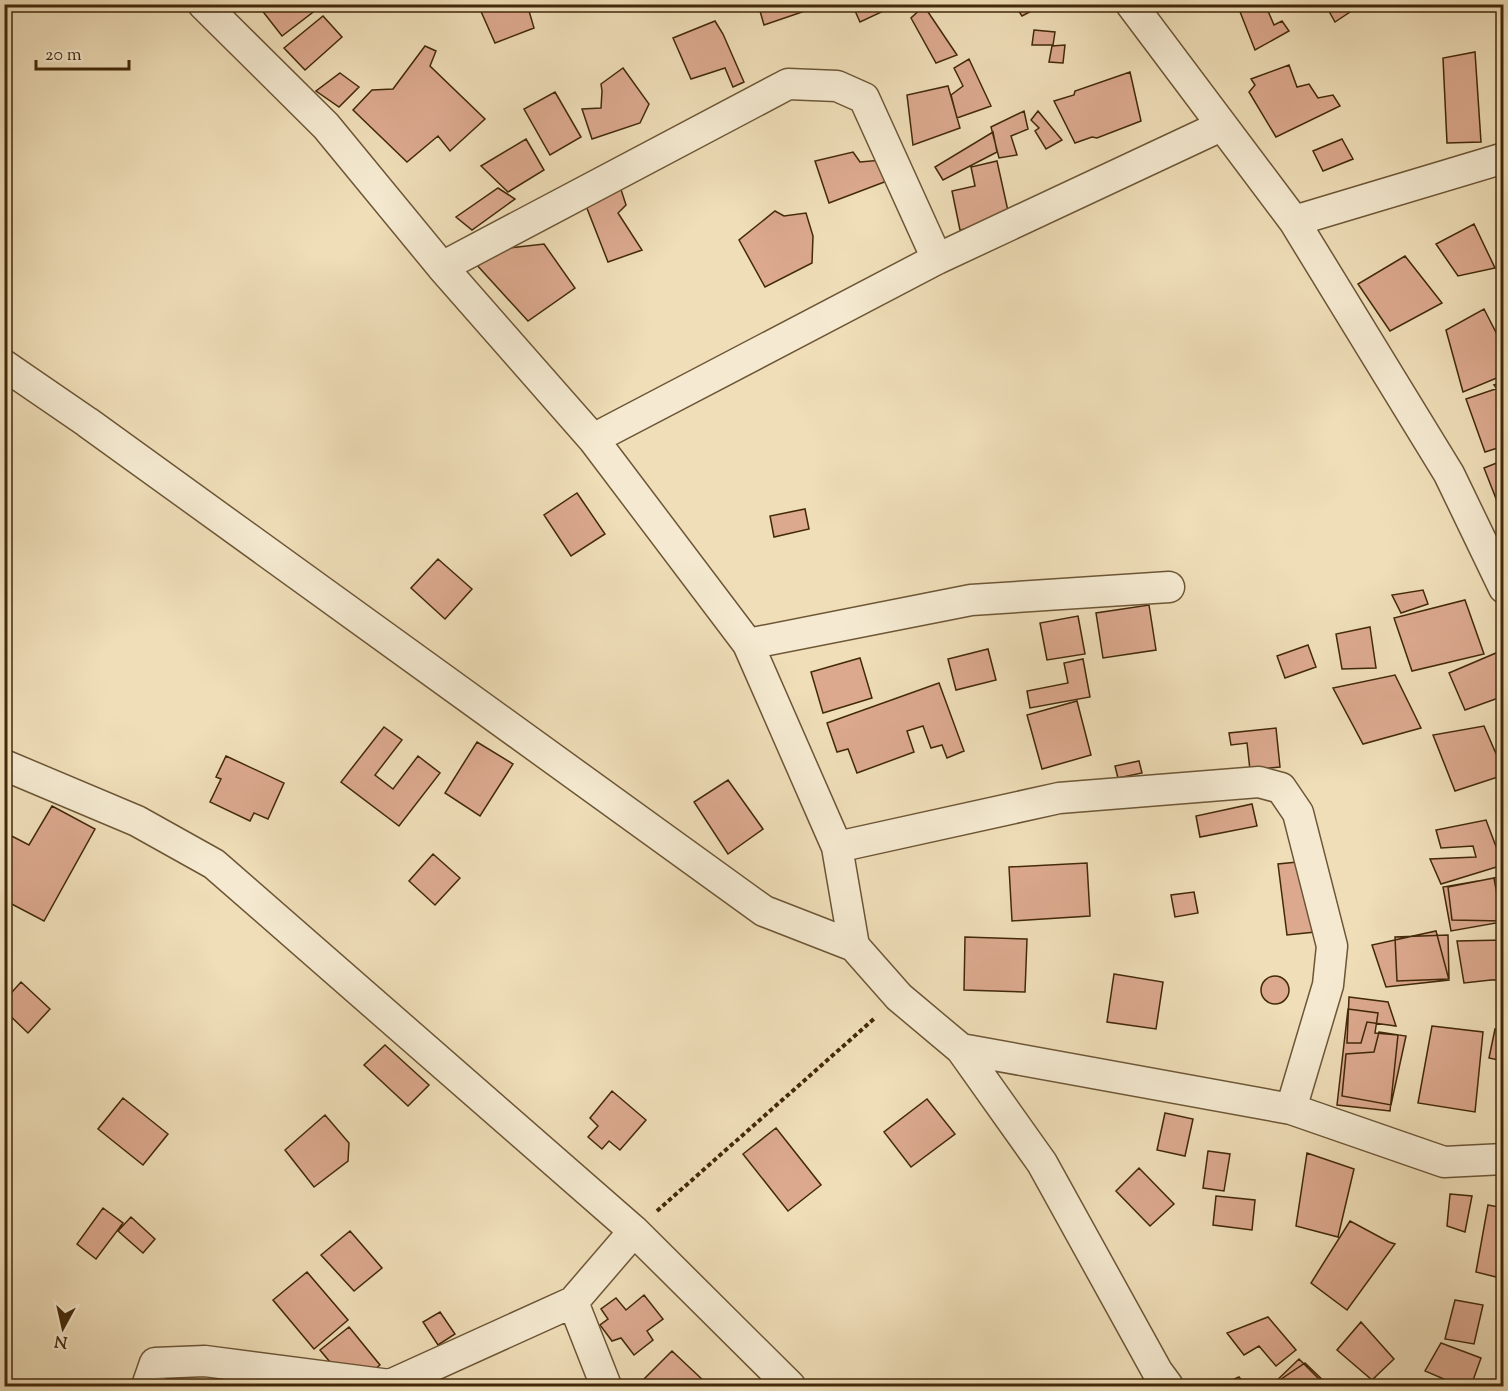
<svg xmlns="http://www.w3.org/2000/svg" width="1508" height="1391" font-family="'Sorts Mill Goudy',serif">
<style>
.building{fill:#dca98e;stroke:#42290a;stroke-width:1.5}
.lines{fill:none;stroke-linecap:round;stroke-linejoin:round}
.minor-casing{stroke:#6d5636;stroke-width:33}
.path{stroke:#42290a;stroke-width:4;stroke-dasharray:4.5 3;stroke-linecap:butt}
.minor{stroke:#f5ead1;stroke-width:30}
</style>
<rect width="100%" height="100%" fill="#efdeb8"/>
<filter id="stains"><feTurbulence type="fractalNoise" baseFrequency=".00333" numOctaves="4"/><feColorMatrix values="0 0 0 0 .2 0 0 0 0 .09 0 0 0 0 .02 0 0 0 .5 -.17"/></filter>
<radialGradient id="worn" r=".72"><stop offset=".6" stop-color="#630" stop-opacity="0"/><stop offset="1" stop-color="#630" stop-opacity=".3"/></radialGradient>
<path class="building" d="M257,4H320L321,6L282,36Z
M487,4H527L534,28L495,43L479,7Z
M758,4H803L805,11L764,25Z
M852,4H888L890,8L860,22Z
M1014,4H1045L1022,16Z
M1237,4H1265L1274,25L1282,21L1289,31L1255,50Z
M1325,4H1346L1350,12L1335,22Z
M924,6L957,55L936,63L911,18Z
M323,16L342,37L305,70L284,48Z
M715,21L723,34L744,82L733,87L725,68L691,79L673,38Z
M1034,30L1055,32L1053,45H1032Z
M1065,45L1063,63L1049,62L1052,46Z
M425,46L436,51L430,66L485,119L450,151L438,136L407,162L353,110L372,90L393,89Z
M1475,52L1481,142L1447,143L1443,58Z
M969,59L991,106L957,118L951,95L963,86L954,68Z
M1289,65L1297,87L1309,84L1318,98L1333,95L1340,106L1276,137L1249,92L1255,85L1251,79Z
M623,68L649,104L640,123L592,139L582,109L601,108L602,91L601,84Z
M1130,72L1141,121L1097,138L1092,137L1075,143L1054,101L1074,95L1075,91Z
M340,73L359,87L339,107L316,91Z
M948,86L960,128L913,145L907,95Z
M555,92L581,137L550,155L524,109Z
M1024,111L1028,129L1011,136L1017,155L999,158L991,127Z
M1038,111L1062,140L1046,149L1035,131L1039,128L1031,120Z
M993,132L997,152L943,180L935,167Z
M526,139L544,170L508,192L481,166Z
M1342,139L1353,159L1323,171L1313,151Z
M853,152L860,162L882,160L887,181L829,203L815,161Z
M997,161L1010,220L960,230L952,191L975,186L971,167Z
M616,174L626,205L618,213L642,250L608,262L581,193Z
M498,188L515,199L472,230L456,217Z
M775,211L784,216L806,213L813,236L812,263L765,287L739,240Z
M1474,224L1495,268L1458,276L1436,244Z
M544,244L575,288L528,321L475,263L509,248Z
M1405,256L1442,303L1390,331L1358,284Z
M1484,309L1504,348V375L1463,392L1446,330Z
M1504,382V398L1494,385Z
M1504,386V446L1485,452L1466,399Z
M1504,460V519L1484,468Z
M577,493L605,534L571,556L544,515Z
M805,509L809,529L774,537L770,516Z
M438,559L472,589L445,619L411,588Z
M1423,590L1428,604L1401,613L1392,595Z
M1465,600L1484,654L1412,671L1394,618Z
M1149,605L1156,650L1103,658L1096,613Z
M1078,616L1085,654L1047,660L1040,623Z
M1370,627L1376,668L1342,669L1336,634Z
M1308,645L1316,667L1285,678L1277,656Z
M988,649L996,680L956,690L948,659Z
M1496,653L1504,662V696L1465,710L1449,673Z
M860,658L872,698L823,713L811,672Z
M1083,659L1090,697L1030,708L1027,691L1068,683L1064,663Z
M1395,675L1421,728L1363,744L1333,688Z
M939,683L964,751L947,758L942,745L931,748L923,726L907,731L914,752L857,773L848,749L837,752L827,723Z
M1077,701L1091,755L1042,769L1027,715Z
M1484,726L1504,772V775L1455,791L1433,735Z
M384,727L402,740L375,775L393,789L418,756L440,773L399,826L341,782Z
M1276,728L1280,767L1250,770L1247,743L1231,745L1229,733Z
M477,742L513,764L480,816L445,793Z
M226,756L284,783L268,819L254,813L250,821L210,802L221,779L216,777Z
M1139,761L1142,773L1118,778L1115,766Z
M728,780L763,829L728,854L694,802Z
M1252,804L1257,826L1200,837L1196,816Z
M52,806L95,829L44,921L4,900V832L29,845Z
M1486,820L1503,865L1441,884L1430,859L1476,857L1473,846L1441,848L1436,830Z
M433,854L460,878L435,905L409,881Z
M1307,861L1315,932L1287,935L1278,864Z
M1087,863L1090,916L1012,921L1009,867Z
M1499,877L1503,921L1452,920L1448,887Z
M1494,878L1502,922L1451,931L1443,887Z
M1194,892L1198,913L1175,917L1171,895Z
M1436,931L1449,980L1386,987L1372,945Z
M1448,935L1449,979L1397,981L1395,937Z
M965,937L1027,939L1025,992L964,990Z
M1504,940V980H1491L1464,983L1457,941Z
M1114,974L1163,982L1156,1029L1107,1022Z
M1261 990a14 14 0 1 1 28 0a14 14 0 1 1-28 0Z
M21,982L50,1009L28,1033L4,1010V1001Z
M1349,997L1388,1002L1396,1026L1367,1022L1361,1043H1347Z
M1348,1009L1378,1013L1375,1033L1398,1035L1390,1111L1337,1105Z
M1432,1026L1483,1032L1475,1112L1418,1103Z
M1495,1029L1504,1031V1092H1501L1503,1061L1489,1058Z
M1379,1032L1406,1036L1391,1105L1342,1096L1346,1054L1374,1052Z
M385,1045L429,1085L408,1106L364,1065Z
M612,1091L646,1120L620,1150L609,1141L602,1149L588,1137L598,1126L590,1118Z
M123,1098L168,1134L143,1165L98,1129Z
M927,1099L955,1134L911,1167L884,1132Z
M1165,1113L1193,1119L1185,1156L1157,1150Z
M325,1115L349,1143L348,1161L314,1187L285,1150Z
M776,1128L821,1185L788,1211L743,1154Z
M1208,1151L1230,1154L1224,1191L1203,1188Z
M1307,1153L1354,1169L1338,1237L1296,1226Z
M1139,1168L1174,1204L1150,1226L1116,1191Z
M1450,1194L1472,1196L1465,1232L1447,1226Z
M1216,1196L1255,1200L1252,1230L1213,1225Z
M1488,1205L1504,1208V1279L1476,1272Z
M103,1208L123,1223L96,1259L77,1244Z
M131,1217L155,1239L143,1253L118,1231Z
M1350,1221L1389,1242L1395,1244L1347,1310L1311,1283Z
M350,1231L382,1268L354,1291L321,1255Z
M307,1272L348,1320L314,1349L273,1300Z
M644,1295L663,1319L647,1331L653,1340L634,1355L621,1338L612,1341L600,1325L608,1319L601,1309L616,1298L626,1310Z
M1455,1300L1483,1305L1474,1344L1445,1339Z
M440,1312L455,1334L438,1345L423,1322Z
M1268,1317L1296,1350L1276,1366L1259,1346L1244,1355L1227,1333Z
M1361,1322L1394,1359L1372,1380L1337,1350Z
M349,1327L380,1365L353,1386H350L320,1350Z
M1441,1343L1481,1358L1471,1386H1460L1425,1371Z
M672,1351L706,1383L703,1386H637Z
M1299,1359L1326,1386H1271Z
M1305,1363L1329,1386H1271Z
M1239,1377L1247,1386H1219Z"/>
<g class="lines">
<g class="minor-casing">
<path id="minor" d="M203,4L326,126L442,267L593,439L748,644L837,847L854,946
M1131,4L1294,221L1449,474L1504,588
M1294,221L1504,158
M442,267L788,84L837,86L864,98L937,259
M4,365L87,422L764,911L854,946L899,997L961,1049L1042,1163L1157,1371L1168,1386
M593,439L937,259L1221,126
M748,644L971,600L1169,587
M4,765L137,821L214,864L634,1231L790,1386
M837,847L1059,798L1259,782L1281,788L1298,813L1332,946L1328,985L1291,1109
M961,1049L1291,1109L1444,1162L1504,1159
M573,1302L606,1386
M147,1386L155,1363L205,1361L390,1385L573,1302L634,1231"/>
</g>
<path class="path" d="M657,1211L876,1017"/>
<use href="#minor" class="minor"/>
</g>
<rect width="1508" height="1391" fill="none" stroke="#efdeb8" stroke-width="24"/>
<rect x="6" y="6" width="1496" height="1379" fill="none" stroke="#42290a" stroke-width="3"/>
<rect x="12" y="12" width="1484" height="1367" fill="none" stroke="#42290a" stroke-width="1.5"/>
<g transform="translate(63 1328) rotate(188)" stroke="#f5ead1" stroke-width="4.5" paint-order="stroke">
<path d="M0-4.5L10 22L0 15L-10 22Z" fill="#42290a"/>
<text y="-9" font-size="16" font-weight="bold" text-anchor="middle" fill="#42290a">N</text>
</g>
<path d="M36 60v9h93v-9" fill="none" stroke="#42290a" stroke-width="3"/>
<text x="45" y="60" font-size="18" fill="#42290a" stroke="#f5ead1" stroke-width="4.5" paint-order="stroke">20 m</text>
<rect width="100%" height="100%" filter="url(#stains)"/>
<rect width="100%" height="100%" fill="url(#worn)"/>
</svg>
